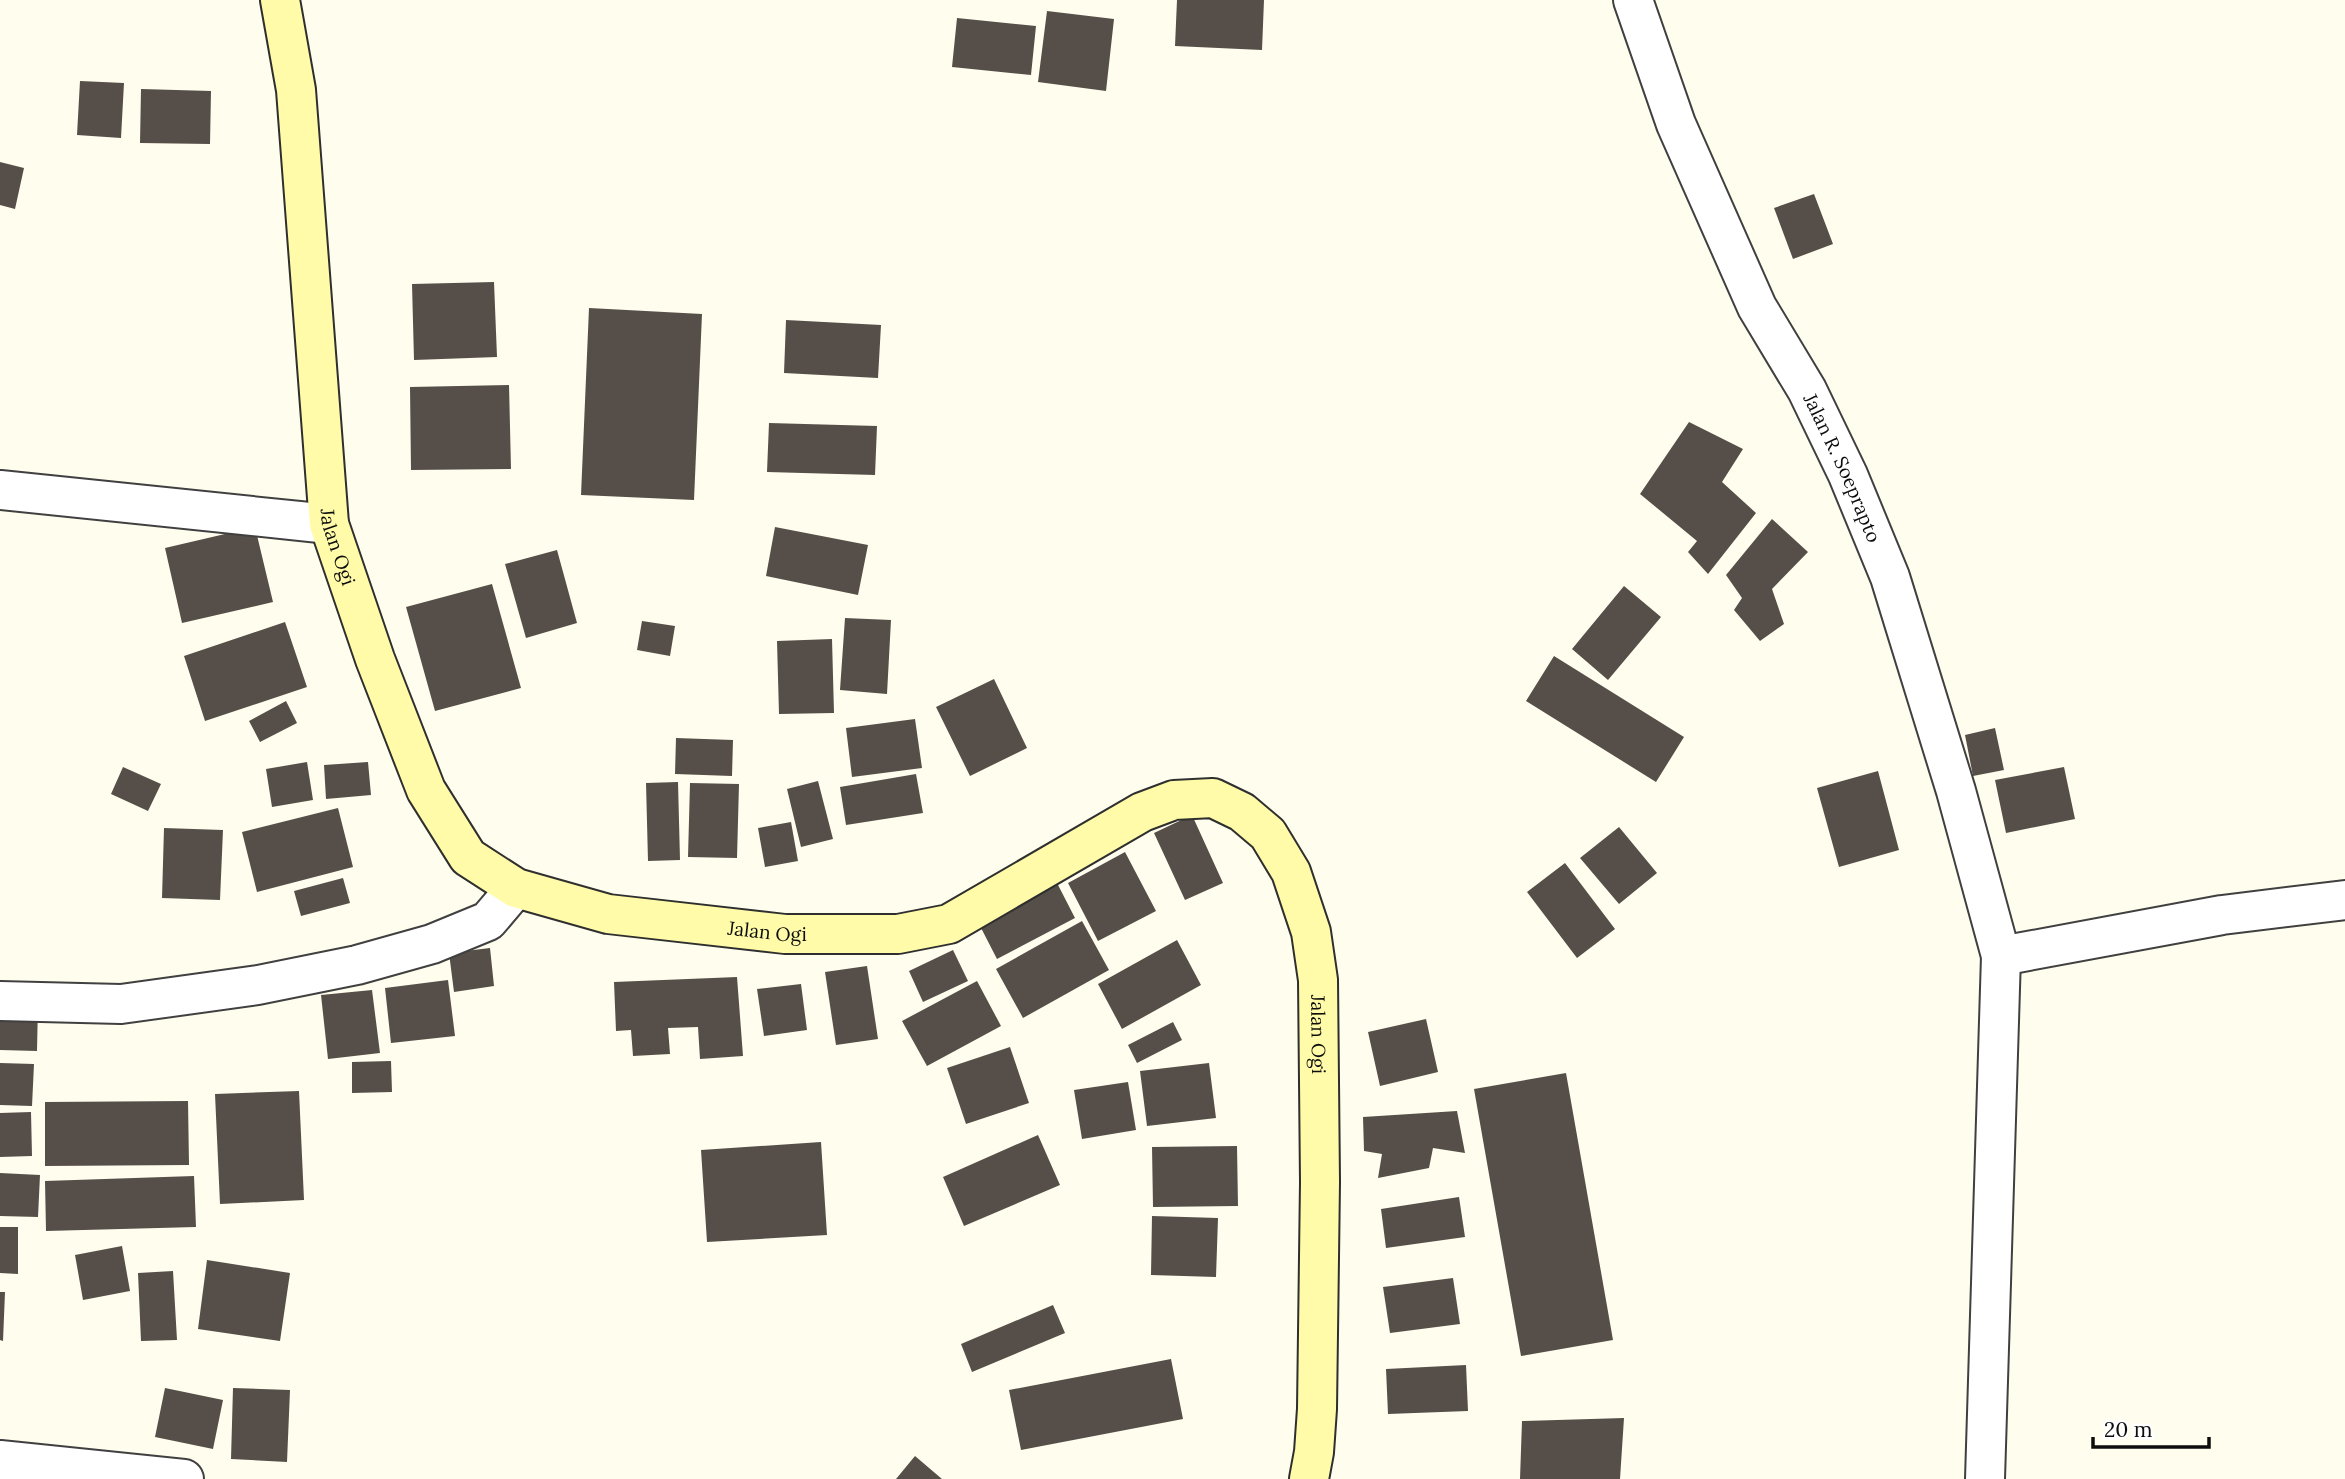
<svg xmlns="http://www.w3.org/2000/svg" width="2345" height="1479" font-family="Lora,serif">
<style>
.building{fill:#564f49}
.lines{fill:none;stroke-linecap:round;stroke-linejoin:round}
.street-casing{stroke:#404040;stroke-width:42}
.secondary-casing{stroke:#2f2f2f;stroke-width:42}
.street{stroke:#fff;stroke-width:38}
.secondary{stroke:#fffba8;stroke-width:38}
.labels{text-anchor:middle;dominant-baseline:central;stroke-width:7;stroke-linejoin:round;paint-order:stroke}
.street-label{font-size:19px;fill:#0d0d0d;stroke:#fff}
</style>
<rect width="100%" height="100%" fill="#fffded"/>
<path class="building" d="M1177,0H1264L1262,50L1175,46Z
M1047,11L1114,19L1106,91L1038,82Z
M957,18L1036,26L1031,75L952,67Z
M80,81L124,83L121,138L77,135Z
M141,89L211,91L210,144L140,143Z
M0,162L24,168L15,209L0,205Z
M1814,194L1833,244L1793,259L1774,208Z
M494,282L497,357L414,360L412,284Z
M589,308L702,314L694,500L581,495Z
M786,320L881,325L878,378L784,373Z
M509,385L511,469L411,470L410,387Z
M1689,422L1743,449L1722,482L1756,513L1708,574L1688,552L1697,541L1640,494Z
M769,423L877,426L875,475L767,472Z
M1772,519L1808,552L1772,589L1784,624L1760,641L1734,610L1742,598L1726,575Z
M255,527L273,602L182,623L165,548Z
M775,527L868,545L858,595L766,576Z
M557,550L577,623L526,638L505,564Z
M492,584L521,688L435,711L406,607Z
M1624,586L1661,617L1608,680L1572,649Z
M845,618L891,620L887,694L840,690Z
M642,621L675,626L670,656L637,650Z
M285,622L307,687L205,721L184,656Z
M832,639L834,713L779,714L777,641Z
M1554,656L1684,737L1656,782L1526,701Z
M994,679L1027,748L970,776L936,707Z
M286,701L297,723L260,742L249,721Z
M915,719L922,768L852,777L846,728Z
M1995,728L2004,770L1973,776L1965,735Z
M676,738L733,740L732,776L675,774Z
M307,762L313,800L272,807L266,769Z
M368,762L371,795L326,799L324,765Z
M123,767L161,784L148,811L111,794Z
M2064,767L2075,819L2006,833L1995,780Z
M1878,771L1899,850L1839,867L1817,788Z
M916,774L923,813L846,825L840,787Z
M818,781L833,839L801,847L787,789Z
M678,782L680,860L648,861L646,783Z
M690,783L739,784L737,858L688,857Z
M338,808L353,867L257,892L242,832Z
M1192,815L1223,883L1185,900L1154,833Z
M791,822L798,861L765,867L758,828Z
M1619,827L1657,873L1619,904L1580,858Z
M164,828L223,830L220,900L162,898Z
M1125,852L1156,911L1098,941L1068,883Z
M1565,863L1615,929L1577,958L1527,892Z
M343,878L350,903L301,916L294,891Z
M1057,883L1075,918L997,959L979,924Z
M1082,921L1109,970L1023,1018L996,969Z
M1177,940L1201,985L1122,1029L1098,984Z
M490,948L494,986L454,992L449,953Z
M953,950L968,981L923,1002L909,971Z
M867,966L878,1039L836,1045L825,972Z
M737,977L743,1056L700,1059L698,1027L668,1028L670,1054L633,1056L631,1030L616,1031L614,982Z
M448,980L455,1036L391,1043L385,988Z
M977,981L1001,1026L927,1066L902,1021Z
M801,984L807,1030L764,1036L757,989Z
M372,990L380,1053L328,1059L321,995Z
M0,1003L38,1004L37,1051L0,1050Z
M1426,1019L1438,1072L1380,1086L1368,1032Z
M1173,1022L1182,1040L1137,1063L1128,1045Z
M1010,1047L1029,1103L966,1124L947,1068Z
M391,1061L392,1092L352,1093V1062Z
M0,1063L34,1064L32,1106L0,1105Z
M1209,1063L1216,1118L1147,1126L1140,1071Z
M1566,1073L1613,1340L1521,1356L1474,1089Z
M1128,1082L1136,1130L1082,1139L1074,1090Z
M299,1091L304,1200L220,1204L215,1094Z
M188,1101L189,1165L45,1166V1102Z
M1457,1111L1465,1153L1433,1148L1429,1168L1378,1178L1382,1154L1364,1151L1363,1117Z
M31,1112L32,1156L0,1157V1113Z
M1038,1135L1060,1185L964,1226L943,1177Z
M821,1142L827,1235L707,1242L701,1150Z
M1237,1146L1238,1206L1153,1207L1152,1147Z
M0,1173L40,1175L38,1217L0,1216Z
M194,1176L196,1227L46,1231L45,1181Z
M1459,1197L1465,1237L1386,1248L1381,1209Z
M1152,1216L1218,1218L1216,1277L1151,1275Z
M0,1227H18V1274L0,1273Z
M122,1246L130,1291L83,1300L75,1255Z
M207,1260L290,1273L280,1341L198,1329Z
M173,1271L177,1340L141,1341L138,1273Z
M1453,1278L1460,1324L1390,1333L1383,1287Z
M0,1292H5L3,1341L0,1340Z
M1053,1305L1065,1333L972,1372L961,1344Z
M1171,1359L1183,1419L1021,1450L1009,1390Z
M1466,1365L1468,1411L1388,1414L1386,1369Z
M165,1388L223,1400L213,1449L155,1437Z
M233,1388L290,1390L287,1462L231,1459Z
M1624,1418L1620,1479H1520L1522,1421Z
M915,1456L942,1479H896Z"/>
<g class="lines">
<g class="street-casing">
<g id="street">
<path id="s1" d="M1633,0L1676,124L1757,307L1807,390L1848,475L1890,577L1956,791L2001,956L1985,1479"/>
<path d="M0,490L329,524"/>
<path d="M2001,956L2222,915L2345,900"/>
<path d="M0,1001L121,1004L258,985L357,965L432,944L488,921L516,888"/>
<path d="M0,1460L184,1479"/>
</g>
</g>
<g class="secondary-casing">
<g id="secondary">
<path id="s2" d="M280,0L296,90L329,524L375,659L426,790L468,857L516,888L608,914L785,934H898L949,924L1142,812L1174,800L1213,798L1242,812L1268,834L1291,872L1311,932L1318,980L1320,1182L1317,1409L1314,1452L1309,1479"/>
</g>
</g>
<use href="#street" class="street"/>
<use href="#secondary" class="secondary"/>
</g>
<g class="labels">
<g class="street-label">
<text stroke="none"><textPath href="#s1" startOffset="514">Jalan R. Soeprapto</textPath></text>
<text stroke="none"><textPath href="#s2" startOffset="551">Jalan Ogi</textPath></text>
<text stroke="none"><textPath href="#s2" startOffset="1202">Jalan Ogi</textPath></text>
<text stroke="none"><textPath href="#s2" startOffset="1958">Jalan Ogi</textPath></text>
</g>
</g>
<path d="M2093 1437v10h116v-10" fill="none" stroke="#0d0d0d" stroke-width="3.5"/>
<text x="2104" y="1437" font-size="21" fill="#0d0d0d" stroke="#ffffff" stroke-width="5" paint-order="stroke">20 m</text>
</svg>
